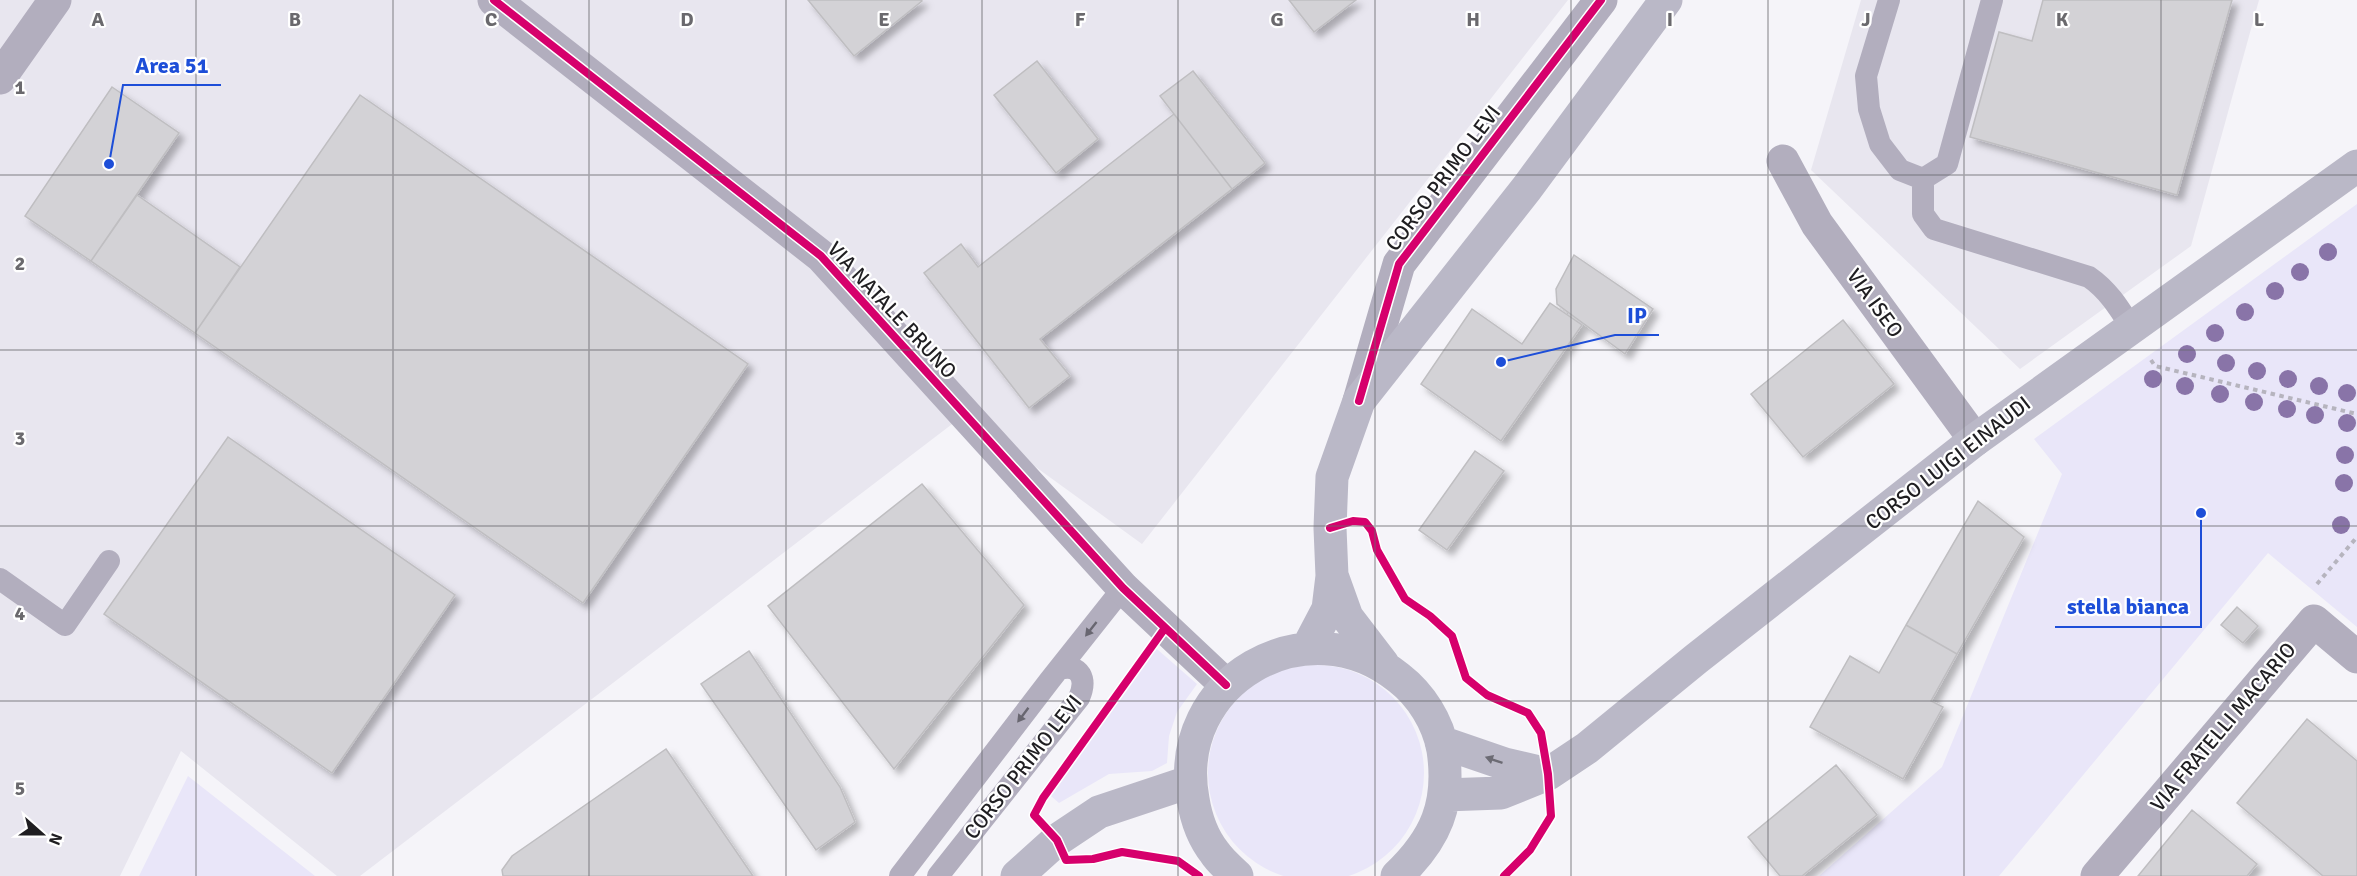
<svg xmlns="http://www.w3.org/2000/svg" width="2357" height="876" font-family="Signika,sans-serif">
<style>
.built{fill:#e8e6ef}
.green{fill:#e9e6f9}
.building{fill:#d3d2d6;stroke:#bfbec1;stroke-width:1.5;filter:url(#shadow)}
.lines{fill:none;stroke-linecap:round;stroke-linejoin:round}
.path{stroke:#b6b4be;stroke-width:4;stroke-dasharray:4.5 4.5;stroke-linecap:butt}
.lane{stroke:#b2aebe;stroke-width:22}
.street{stroke:#b2aebe;stroke-width:33}
.secondary{stroke:#bab8c7;stroke-width:33}
.cycleway-casing{stroke:#fff;stroke-width:11}
.cycleway{stroke:#d6006c;stroke-width:8}
.tree{fill:#8974a8}
.oneway{fill:#686670}
.oneway2{fill:#6c6b74}
.grid{fill:none;stroke:#6a696d;stroke-width:1.5;stroke-opacity:0.55}
.labels{text-anchor:middle;dominant-baseline:central;stroke-width:4.5;stroke-linejoin:round;paint-order:stroke}
.street-label{font-size:21px;fill:#1f1e21;stroke:#fff}
.grid-label{font-size:20px;text-anchor:middle;font-weight:bold;fill:#6a696d;stroke:#fff;stroke-width:4.5;stroke-linejoin:round;paint-order:stroke}
.leader{fill:none;stroke:#1d4ed8;stroke-width:2}
.callout-dot{fill:#1d4ed8;stroke:#fff;stroke-width:2}
.callout-label{font-size:22px;text-anchor:middle;font-weight:bold;fill:#1d4ed8;stroke:#fff;stroke-width:4.5;stroke-linejoin:round;paint-order:stroke}
</style>
<defs>
<filter id="shadow"><feDropShadow dx="5.5" dy="5.5" stdDeviation="3" flood-color="#0004"/></filter>
</defs>
<rect width="100%" height="100%" fill="#f5f4f9"/>
<path class="built" d="M0,0H1568L1142,544L964,415L360,876H337L181,751L120,876H0Z
M1861,0H2259L2191,246L2020,369L1811,170Z"/>
<path class="green" d="M2357,204V627L2268,553L1999,876H1819L1942,767L2062,474L2034,439Z
M1150,643L1197,684L1177,712L1169,736L1167,763L1152,771L1109,774L1059,803L1044,790Z
M1208 773a108 108 0 1 1 216 0a108 108 0 1 1-216 0Z
M188,776L315,876H139Z"/>
<path class="building" d="M808,0H921L922,1L854,56Z
M1289,0H1356L1314,32Z
M2043,0H2232L2177,195L1970,137L1999,32L2032,41Z
M1037,61L1098,139L1056,173L994,95Z
M1193,71L1265,163L1232,189L1160,96Z
M112,87L179,133L91,261L25,216Z
M360,95L748,364L583,603L195,333Z
M1174,114L1232,189L1040,339L1070,376L1029,408L924,273L961,244L978,267Z
M137,195L240,267L195,333L91,261Z
M1574,255L1653,309L1625,354L1557,304L1556,289Z
M1550,303L1582,325L1501,441L1421,384L1472,309L1522,344Z
M1843,320L1894,384L1803,457L1751,394Z
M228,437L455,595L332,773L104,614Z
M1475,451L1504,471L1447,550L1419,530Z
M922,484L1024,605L894,769L768,606Z
M1978,501L2024,537L1957,654L1906,625Z
M2237,607L2258,626L2243,643L2221,625Z
M1906,625L1957,654L1931,701L1943,707L1903,779L1810,727L1850,656L1879,673Z
M749,651L840,787L855,822L816,850L701,684Z
M2307,719L2357,761V876H2323L2237,803Z
M666,749L753,876H503L502,870L512,856Z
M1836,765L1877,815L1802,876H1780L1748,837Z
M2192,810L2257,864L2247,876H2138Z"/>
<g class="lines">
<path class="path" d="M2151,360L2155,366L2357,414
M2317,584L2357,537"/>
<path class="lane" d="M1889,0L1866,76L1869,109L1880,144L1900,170L1923,179L1947,164L1992,0
M1923,179V214L1934,229L2089,277C2108,290 2119,308 2131,327
M0,579L65,625L109,561
M900,876L1050,680L1123,588
M938,876L1079,698C1087,680 1081,663 1059,669"/>
<path class="street" d="M494,0L821,256L1123,588L1226,685
M0,78L55,0
M1783,161L1817,224L1975,440
M1359,401L1399,264L1601,0
M2097,876L2314,621L2357,657"/>
<path class="secondary" d="M1333,578L1347,617L1383,664
M1307,649L1328,609L1332,576L1330,528L1332,477L1359,401L1527,188L1666,0
M1441,742L1505,764L1548,774
M1444,795L1501,793L1548,774L1587,748L1696,659L1975,440L2357,166
M1017,876L1057,840L1099,812L1189,782
M1237,876C1230,869 1221,862 1215,853C1203,838 1196,818 1193,799C1171,681 1307,603 1399,678C1421,695 1438,722 1443,750C1451,804 1436,839 1397,876"/>
<g class="cycleway-casing">
<path id="cycleway" d="M494,0L821,256L1123,588L1226,685
M1359,401L1399,264L1601,0
M1330,528L1353,521L1365,522L1372,531L1377,550L1405,599L1430,616L1452,636L1466,678L1487,695L1528,713L1541,733L1548,774L1551,816L1530,850L1504,876
M1165,628L1043,798L1034,815L1057,840L1066,860L1093,859L1122,852L1178,861L1199,876"/>
</g>
<use href="#cycleway" class="cycleway"/>
</g>
<g class="tree">
<circle cx="2328" cy="252" r="9"/>
<circle cx="2300" cy="272" r="9"/>
<circle cx="2275" cy="291" r="9"/>
<circle cx="2245" cy="312" r="9"/>
<circle cx="2215" cy="333" r="9"/>
<circle cx="2187" cy="354" r="9"/>
<circle cx="2226" cy="363" r="9"/>
<circle cx="2257" cy="371" r="9"/>
<circle cx="2153" cy="379" r="9"/>
<circle cx="2288" cy="379" r="9"/>
<circle cx="2185" cy="386" r="9"/>
<circle cx="2319" cy="386" r="9"/>
<circle cx="2347" cy="393" r="9"/>
<circle cx="2220" cy="394" r="9"/>
<circle cx="2254" cy="402" r="9"/>
<circle cx="2287" cy="409" r="9"/>
<circle cx="2315" cy="415" r="9"/>
<circle cx="2347" cy="423" r="9"/>
<circle cx="2345" cy="455" r="9"/>
<circle cx="2344" cy="483" r="9"/>
<circle cx="2341" cy="525" r="9"/>
</g>
<defs><path id="oneway-solid" d="M-6-.8H1V-3.2L6.5 0L1 3.2V.8H-6Z" transform="scale(1.5)"/></defs>
<g class="oneway">
<use href="#oneway-solid" transform="translate(1091 629) rotate(128)"/>
<use href="#oneway-solid" transform="translate(1023 715) rotate(127)"/>
</g>
<use class="oneway2" href="#oneway-solid" transform="translate(1494 760) rotate(-161)"/>
<path class="grid" d="M196,0V876M393,0V876M589,0V876M786,0V876M982,0V876M1178,0V876M1375,0V876M1571,0V876M1768,0V876M1964,0V876M2161,0V876M0,175H2357M0,350H2357M0,526H2357M0,701H2357"/>
<g class="labels">
<g class="street-label">
<text transform="translate(1443 178) rotate(-53)">CORSO PRIMO LEVI</text>
<text transform="translate(1875 303) rotate(54)">VIA ISEO</text>
<text transform="translate(892 310) rotate(47)">VIA NATALE BRUNO</text>
<text transform="translate(1948 463) rotate(-38)">CORSO LUIGI EINAUDI</text>
<text transform="translate(2223 727) rotate(-50)">VIA FRATELLI MACARIO</text>
<text transform="translate(1023 767) rotate(-52)">CORSO PRIMO LEVI</text>
</g>
</g>
<g class="grid-label">
<text x="98" y="26">A</text>
<text x="295" y="26">B</text>
<text x="491" y="26">C</text>
<text x="687" y="26">D</text>
<text x="884" y="26">E</text>
<text x="1080" y="26">F</text>
<text x="1277" y="26">G</text>
<text x="1473" y="26">H</text>
<text x="1670" y="26">I</text>
<text x="1866" y="26">J</text>
<text x="2062" y="26">K</text>
<text x="2259" y="26">L</text>
<text x="20" y="94">1</text>
<text x="20" y="270">2</text>
<text x="20" y="445">3</text>
<text x="20" y="620">4</text>
<text x="20" y="795">5</text>
</g>
<path class="leader" d="M109 164L123 85H221M1501 362L1615 335H1659M2201 513L2201 627H2055"/>
<g class="callout-dot">
<circle cx="109" cy="164" r="6"/>
<circle cx="1501" cy="362" r="6"/>
<circle cx="2201" cy="513" r="6"/>
</g>
<g class="callout-label">
<text x="172" y="73">Area 51</text>
<text x="1637" y="323">IP</text>
<text x="2128" y="614">stella bianca</text>
</g>
<g transform="translate(42 834) rotate(111)" stroke="#ffffff" stroke-width="4.5" paint-order="stroke">
<path d="M0-4.5L10 22L0 15L-10 22Z" fill="#1f1e21"/>
<text y="-9" font-size="16" font-weight="bold" text-anchor="middle" fill="#1f1e21">N</text>
</g>
</svg>
